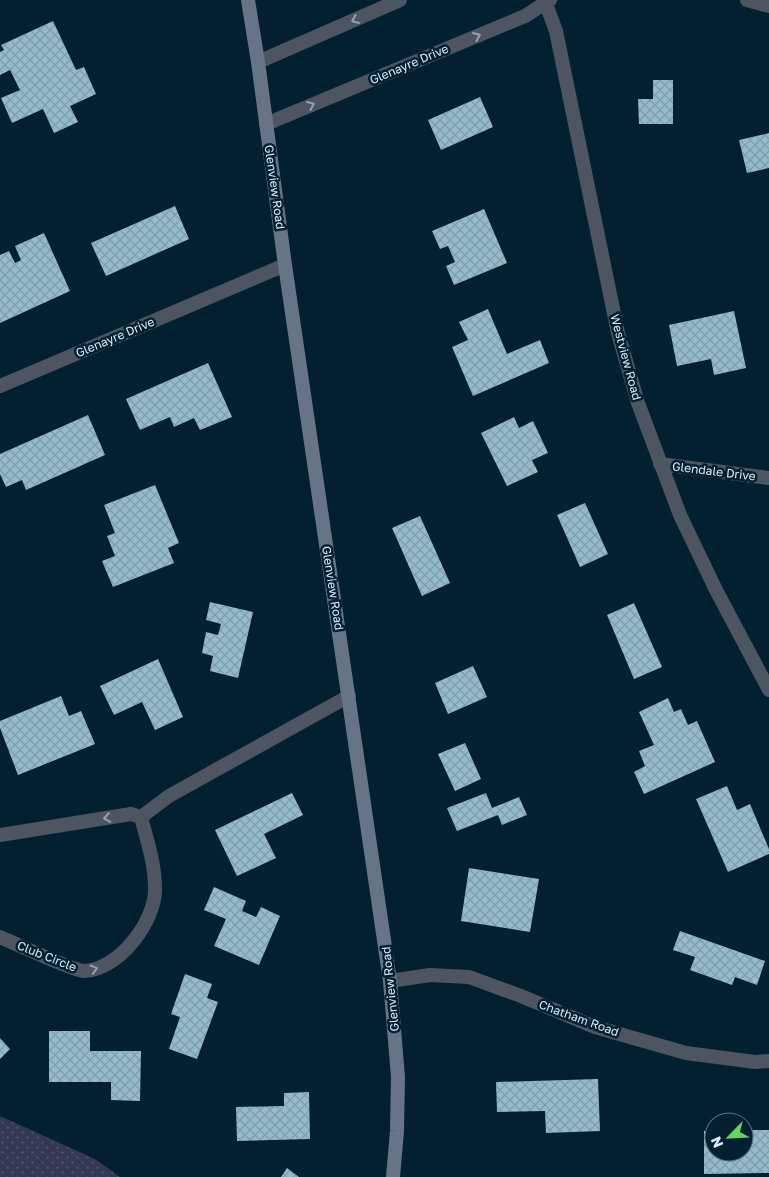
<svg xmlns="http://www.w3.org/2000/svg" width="769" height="1177" font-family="'Golos Text',sans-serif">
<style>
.grass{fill:url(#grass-dots)}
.building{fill:url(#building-cross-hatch)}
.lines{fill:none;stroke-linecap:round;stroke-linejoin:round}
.minor{stroke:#4c5560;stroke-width:14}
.secondary{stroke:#677486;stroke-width:14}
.oneway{stroke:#94a0ac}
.labels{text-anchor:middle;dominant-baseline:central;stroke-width:5;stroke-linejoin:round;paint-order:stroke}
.street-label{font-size:12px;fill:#dbecf7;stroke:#032030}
</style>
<defs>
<pattern id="grass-dots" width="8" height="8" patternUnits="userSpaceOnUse" patternTransform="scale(1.25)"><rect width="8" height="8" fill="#333952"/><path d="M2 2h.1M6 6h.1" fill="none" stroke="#50566c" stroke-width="1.8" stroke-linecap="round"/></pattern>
<pattern id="building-cross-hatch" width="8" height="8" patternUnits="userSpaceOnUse" patternTransform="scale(1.25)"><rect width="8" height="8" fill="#93bbc8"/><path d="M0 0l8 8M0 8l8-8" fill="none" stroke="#7f9ea8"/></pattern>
</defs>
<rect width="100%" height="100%" fill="#032030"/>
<path class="grass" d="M0,1116L95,1159L120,1177H0Z"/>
<path class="building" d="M53,21L76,70L84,67L96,94L70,106L78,122L54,133L43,109L12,123L1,98L20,90L10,70L0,75V52L4,50L1,45Z
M653,80H673V124H639L638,99H653Z
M480,97L493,127L441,150L428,120Z
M769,133V168L747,173L739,140Z
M175,206L189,239L106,276L91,243Z
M484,209L507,263L454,285L446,266L455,262L448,246L440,249L432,231Z
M44,233L70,291L0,323V255L9,251L15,263L21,260L15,246Z
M488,309L507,354L540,340L549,363L473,396L452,347L468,340L459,322Z
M734,311L746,368L714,375L711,359L677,366L669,325Z
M208,363L232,417L200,430L194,418L174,427L170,417L140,430L126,399Z
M88,415L105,455L26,490L22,480L6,487L0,474V454Z
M514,417L519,428L533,421L548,453L532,460L538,472L507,486L481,433Z
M155,485L179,543L168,548L174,563L113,587L102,561L115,556L107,536L115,533L104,505Z
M585,503L608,554L580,567L557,515Z
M420,516L450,583L422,596L392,528Z
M210,602L253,612L238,678L210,671L213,656L202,653L206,632L218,635L221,624L206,620Z
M634,603L662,667L634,679L607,615Z
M158,659L183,717L155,730L142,702L114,715L100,686Z
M473,666L487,697L448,714L435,683Z
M61,696L69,716L81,711L95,744L18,775L0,728V721Z
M668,698L674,712L681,709L688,725L697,721L715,762L644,794L634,772L645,766L639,751L654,745L639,712Z
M465,743L481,779L455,791L438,754Z
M727,786L737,810L750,804L769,849V854L728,872L696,799Z
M292,793L303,815L264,834L276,858L237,876L215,830Z
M486,793L492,808L519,797L527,815L502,825L498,815L457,831L447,808Z
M469,868L539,879L530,932L461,921Z
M214,887L246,901L242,911L256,917L261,907L280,916L259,965L214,946L226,919L204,910Z
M680,931L765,961L757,985L735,977L732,985L690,970L695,957L673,950Z
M185,974L212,984L207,998L218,1002L197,1059L169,1049L180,1017L171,1014Z
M49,1031H90V1051H141L140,1101L111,1100V1082H49Z
M0,1038L10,1049L0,1059Z
M598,1079L600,1131L546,1133L545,1111L497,1112L496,1082Z
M309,1092L310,1139L237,1141L236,1107L284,1106V1093Z
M744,1130H769V1173L704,1174V1131H714V1152H744Z
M287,1168L299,1177H281Z"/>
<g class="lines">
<path class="minor" d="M747,0L769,6
M546,4L556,31L618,333L638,403L680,515L716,590L769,690
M258,62L400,0
M266,124L525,16L550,0
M0,386L285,265
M660,464L769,478
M141,817L169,796L349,696
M0,835L131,814L141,817C147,840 155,864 155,888C156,921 119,970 84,971C80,971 74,968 70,967C46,958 23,947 0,937
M390,981L430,975L469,977L521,996L595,1027L686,1053L755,1062L769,1061"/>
<path class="secondary" d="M248,0L258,62L285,265L390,981L398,1077L397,1131L393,1177"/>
</g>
<defs><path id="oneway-chevron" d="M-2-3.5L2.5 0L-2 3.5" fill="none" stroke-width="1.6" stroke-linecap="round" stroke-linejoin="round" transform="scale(1.25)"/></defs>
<g class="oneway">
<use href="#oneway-chevron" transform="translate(355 20) rotate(156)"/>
<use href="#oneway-chevron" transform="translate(477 36) rotate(-23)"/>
<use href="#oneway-chevron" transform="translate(311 105) rotate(-23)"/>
<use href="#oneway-chevron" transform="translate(107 818) rotate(171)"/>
<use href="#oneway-chevron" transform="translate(94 969) rotate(-16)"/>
</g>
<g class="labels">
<g class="street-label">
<text transform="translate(409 64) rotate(-23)">Glenayre Drive</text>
<text transform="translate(275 187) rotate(82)">Glenview Road</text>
<text transform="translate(115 337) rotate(-23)">Glenayre Drive</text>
<text transform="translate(626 357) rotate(75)">Westview Road</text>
<text transform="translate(714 471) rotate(7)">Glendale Drive</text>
<text transform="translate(333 588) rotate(81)">Glenview Road</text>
<text transform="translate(47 956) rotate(22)">Club Circle</text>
<text transform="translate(390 989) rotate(-96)">Glenview Road</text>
<text transform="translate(579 1018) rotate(20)">Chatham Road</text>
</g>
</g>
<g transform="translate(729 1137) rotate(246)"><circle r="24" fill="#032030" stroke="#597280"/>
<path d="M0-4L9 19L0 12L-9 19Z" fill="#68d465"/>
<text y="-8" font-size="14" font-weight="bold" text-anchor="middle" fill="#dbecf7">N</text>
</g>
</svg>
